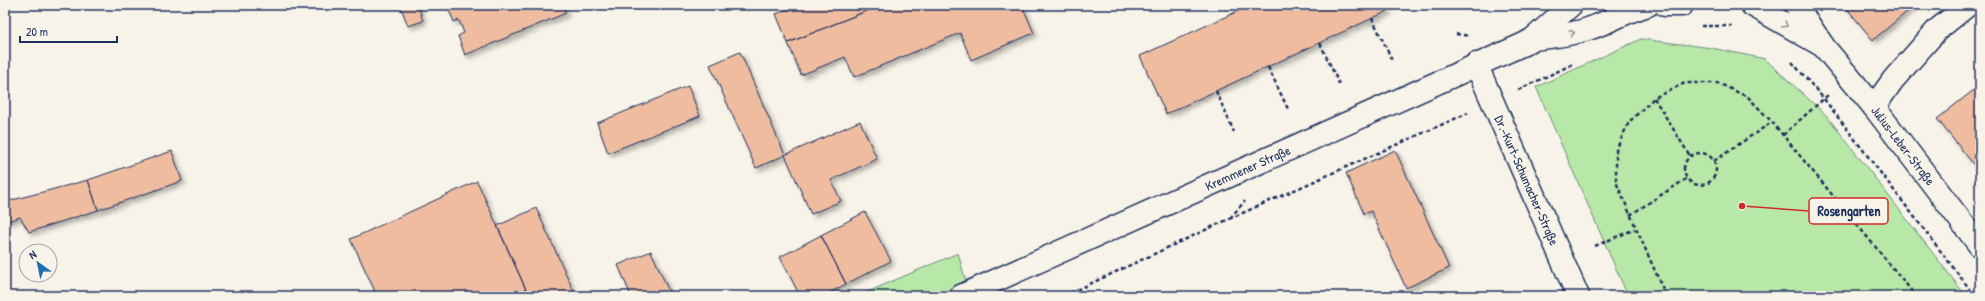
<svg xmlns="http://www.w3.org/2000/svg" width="1985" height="301" font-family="'Patrick Hand',sans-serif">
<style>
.green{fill:#b8e8a7;stroke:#6a8c82}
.building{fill:#efbca0;stroke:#1b2f5e;filter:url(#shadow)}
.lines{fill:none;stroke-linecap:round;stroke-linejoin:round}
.minor-casing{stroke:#1b2f5e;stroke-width:25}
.major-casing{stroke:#1b2f5e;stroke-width:25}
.path{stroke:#1b2f5e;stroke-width:2.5;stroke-dasharray:4 3;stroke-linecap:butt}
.minor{stroke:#f7f3e8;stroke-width:22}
.major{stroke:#f7f3e8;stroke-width:22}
.oneway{stroke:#8991a3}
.labels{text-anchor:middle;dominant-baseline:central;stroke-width:3;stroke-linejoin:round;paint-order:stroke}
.street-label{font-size:13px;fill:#1b2f5e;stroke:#f7f3e8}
.leader{fill:none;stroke:#d62828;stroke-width:1.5}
.callout-dot{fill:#d62828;stroke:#f7f3e8;stroke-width:1.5}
.callout{fill:#f7f3e8;stroke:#d62828;stroke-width:1.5}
.callout-label{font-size:14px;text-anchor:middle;font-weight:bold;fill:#1b2f5e}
</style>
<defs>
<filter id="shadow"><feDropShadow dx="3.5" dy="3.5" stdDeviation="2" flood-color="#0004"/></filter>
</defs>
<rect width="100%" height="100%" fill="#f7f3e8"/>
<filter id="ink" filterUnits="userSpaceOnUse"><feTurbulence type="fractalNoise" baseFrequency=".025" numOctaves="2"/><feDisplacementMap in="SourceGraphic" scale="8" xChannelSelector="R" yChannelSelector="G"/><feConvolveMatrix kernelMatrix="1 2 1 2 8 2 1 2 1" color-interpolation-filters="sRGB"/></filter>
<g filter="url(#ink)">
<path class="green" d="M1641,39L1712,48L1765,59L1827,116L1966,296H1628L1536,87Z
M958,253L970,296H858Z"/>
<path class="building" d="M400,5H418L423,21L408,26Z
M447,5H562L566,13L465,55L458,36L464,33L459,20L454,22Z
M799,5H881L788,43L776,14Z
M881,5H1022L1034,33L971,60L960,33L854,77L845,57L801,75L788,43Z
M1251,5H1385L1388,11L1166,114L1140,56Z
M1844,5H1915L1873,40Z
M740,52L785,155L756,168L710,65Z
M688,86L700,116L608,153L597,123Z
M1975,89L1980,95V161L1974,165L1937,119Z
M860,121L877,159L831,180L841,201L811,214L785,155Z
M1395,150L1449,268L1406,288L1371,211L1364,214L1346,173Z
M172,151L182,181L98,210L88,180Z
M88,180L98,210L29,232L20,217L5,222V202Z
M477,181L529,296H377L351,239Z
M536,208L576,296H529L497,226Z
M865,212L891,261L846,284L821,235Z
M821,235L846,284L824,296H800L780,257Z
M651,251L671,296H631L618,265Z"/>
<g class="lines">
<g class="minor-casing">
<g id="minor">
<path d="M1752,5L1823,46"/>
<path id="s1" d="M1796,5L1824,47L1874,107L1980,246"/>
<path id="s2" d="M1476,64L1578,296"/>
<path d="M1874,107L1893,80L1937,30L1968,5"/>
</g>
</g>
<g class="major-casing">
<g id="major">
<path d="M1665,5H1682"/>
<path d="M1533,39C1552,37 1570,35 1588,29C1609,22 1627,11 1648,5"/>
<path id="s3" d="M961,296L1524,44L1533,39L1571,5"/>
</g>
</g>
<path class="path" d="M1372,18L1393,62
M1701,26H1732
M1456,34L1470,36
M1320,43L1340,86
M1792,62L1824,99L1975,296
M1268,67L1288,109
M1518,90L1575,63
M1216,91L1234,132
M1654,98L1690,156
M1783,135L1828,95
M1684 169a16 16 0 1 1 32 0a16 16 0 1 1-32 0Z
M1714,161L1772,122
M1630,215L1686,179
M1230,218L1245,201
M1595,246L1635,229
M1064,296L1229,219L1468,113
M1666,296L1616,182V150L1629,122L1654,98L1685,83H1718L1748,97L1772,122L1916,296"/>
<use href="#minor" class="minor"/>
<use href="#major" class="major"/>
</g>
<defs><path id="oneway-chevron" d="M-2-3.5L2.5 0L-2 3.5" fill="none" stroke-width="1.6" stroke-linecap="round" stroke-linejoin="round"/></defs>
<g class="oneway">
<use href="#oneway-chevron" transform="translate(1785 25) rotate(31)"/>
<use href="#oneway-chevron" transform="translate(1572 33) rotate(-13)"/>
</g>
</g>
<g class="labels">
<g class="street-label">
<text stroke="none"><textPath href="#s1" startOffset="177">Julius-Leber-Straße</textPath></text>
<text stroke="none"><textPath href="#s3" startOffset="314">Kremmener Straße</textPath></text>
<text stroke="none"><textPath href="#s2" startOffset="127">Dr.-Kurt-Schumacher-Straße</textPath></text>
</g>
</g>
<path class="leader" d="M1742 206L1809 211"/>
<circle class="callout-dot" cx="1742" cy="206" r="4"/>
<rect class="callout" x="1809" y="198" width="79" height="26" rx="4"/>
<g class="callout-label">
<text x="1849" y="216">Rosengarten</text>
</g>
<rect width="1985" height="301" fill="none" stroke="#f7f3e8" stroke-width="20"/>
<rect x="10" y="10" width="1965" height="281" fill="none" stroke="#1b2f5e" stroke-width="1.5" filter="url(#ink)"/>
<g transform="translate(38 263) rotate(327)"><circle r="19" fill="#f7f3e8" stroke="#9fa5b1"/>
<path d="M0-3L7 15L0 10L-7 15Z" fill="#1f6fb2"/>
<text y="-6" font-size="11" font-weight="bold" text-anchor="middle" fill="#1b2f5e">N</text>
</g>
<path d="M20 36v6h97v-6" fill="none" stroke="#1b2f5e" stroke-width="2"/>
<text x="26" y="36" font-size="12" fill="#1b2f5e" stroke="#f7f3e8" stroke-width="3" paint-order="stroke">20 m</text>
</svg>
